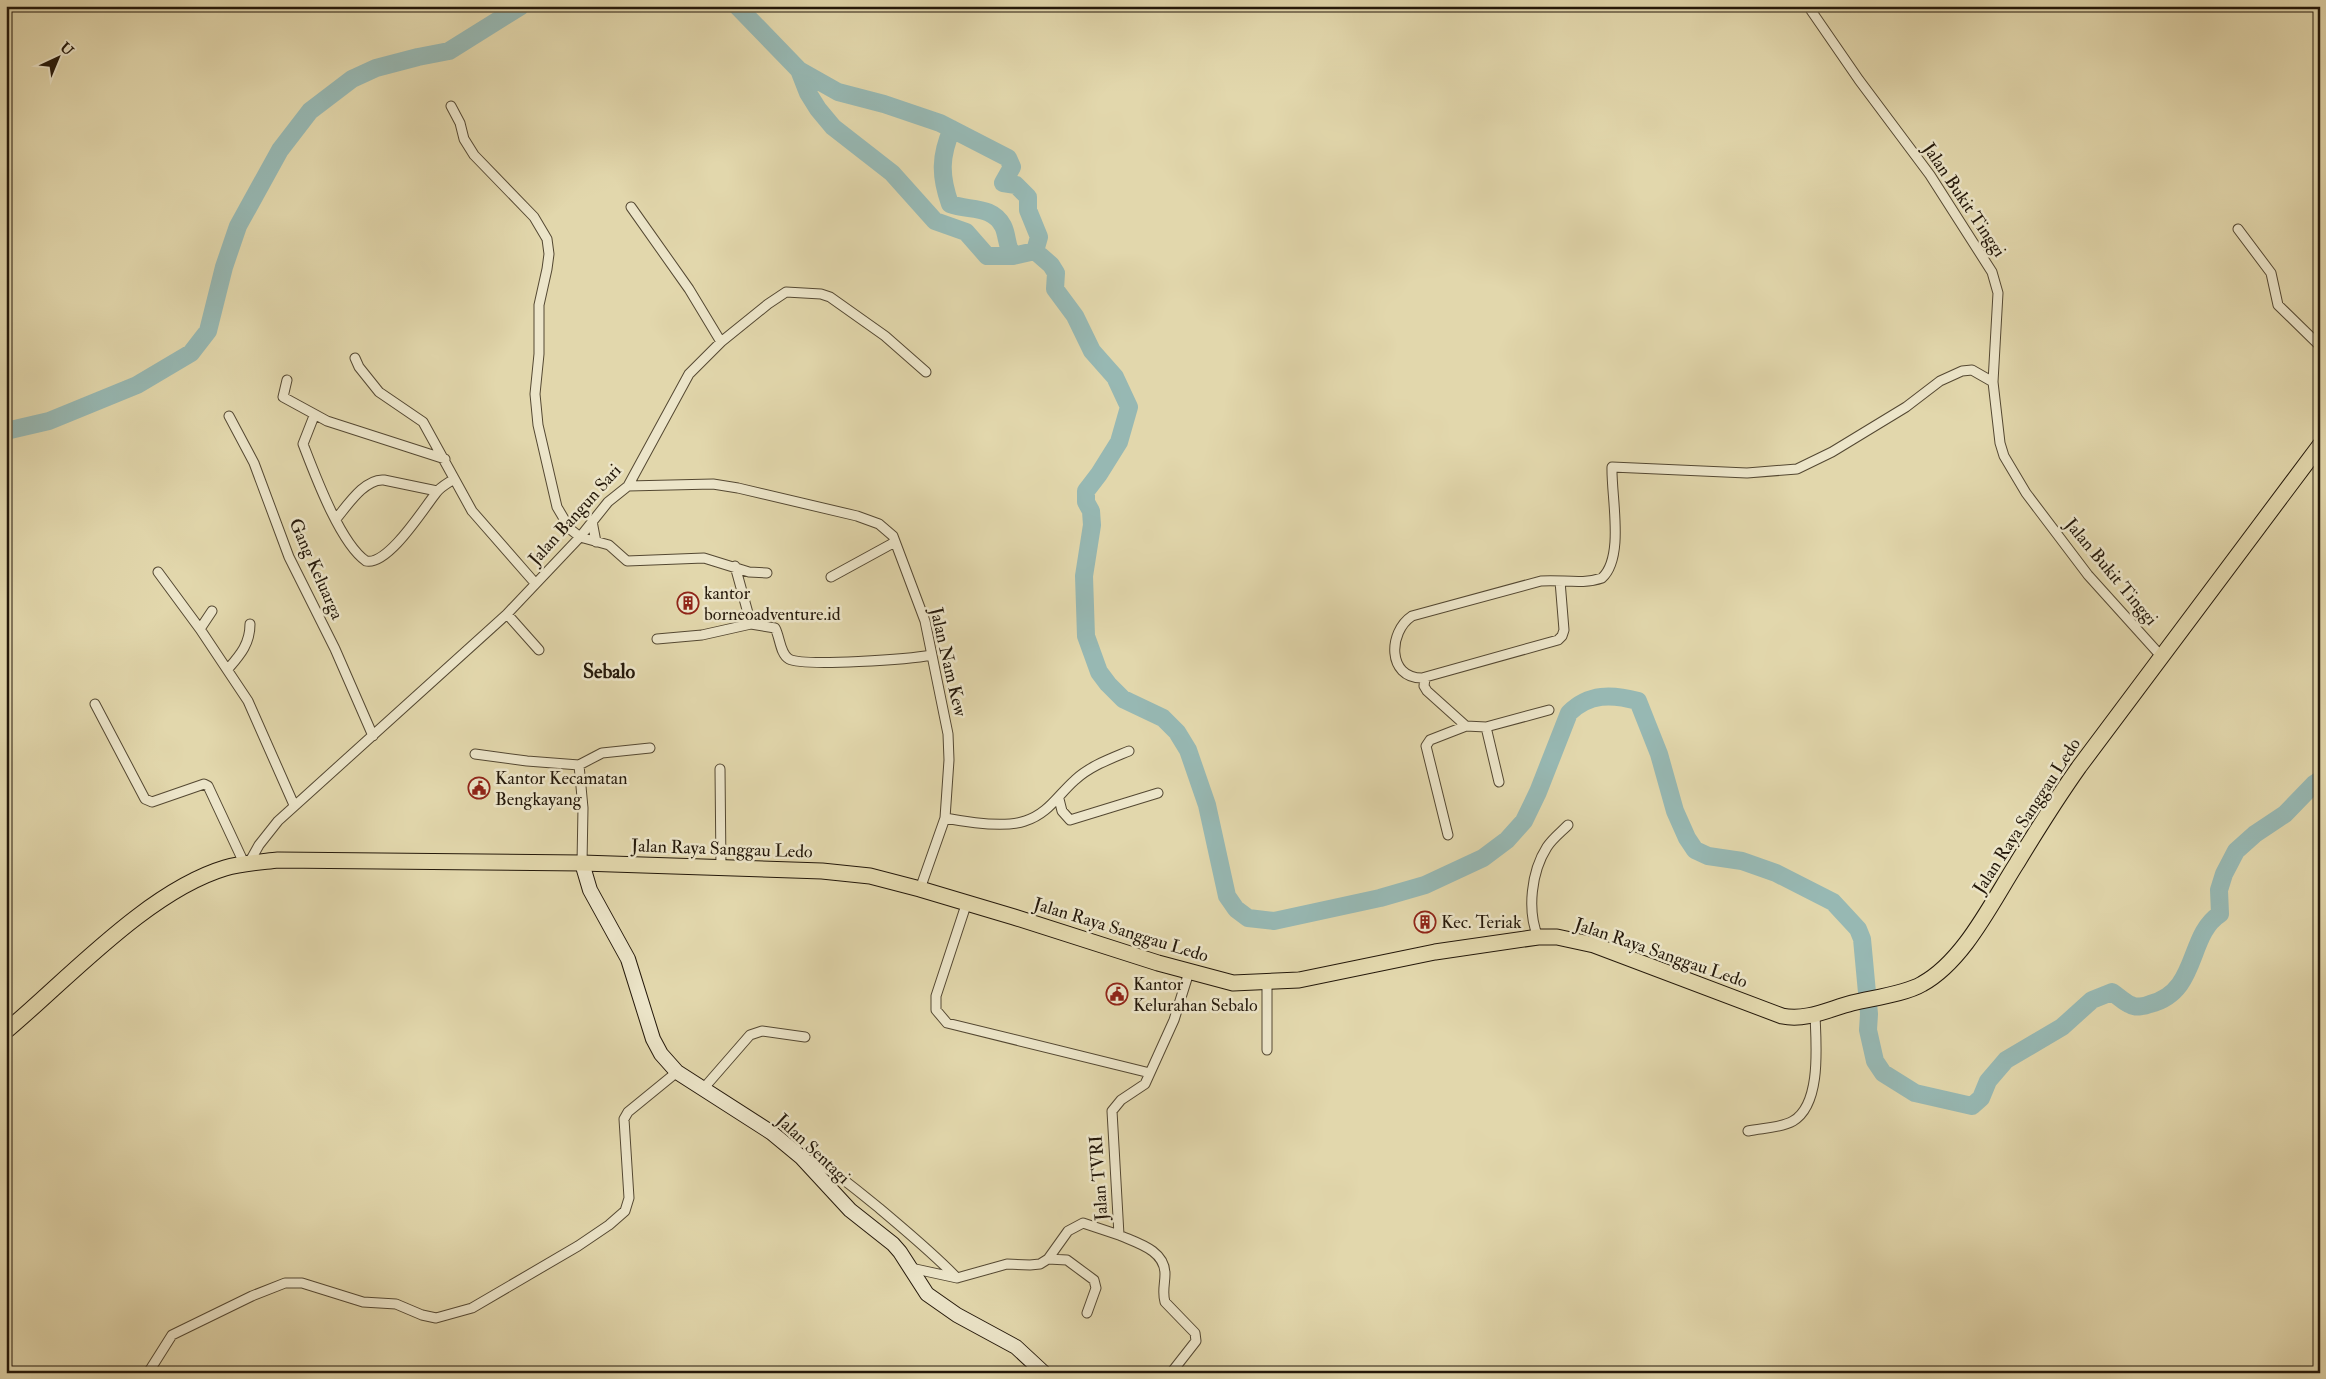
<svg xmlns="http://www.w3.org/2000/svg" width="2326" height="1379" font-family="'IM FELL Double Pica',serif">
<style>
.lines{fill:none;stroke-linecap:round;stroke-linejoin:round}
.river{stroke:#97b8b3;stroke-width:18}
.minor-casing{stroke:#544832;stroke-width:11}
.secondary-casing{stroke:#24180a;stroke-width:16}
.trunk-casing{stroke:#24180a;stroke-width:17}
.minor{stroke:#ece5c9;stroke-width:9}
.secondary{stroke:#ece5c9;stroke-width:14}
.trunk{stroke:#e2d7ac;stroke-width:15}
.labels{text-anchor:middle;dominant-baseline:central;stroke-width:5;stroke-linejoin:round;paint-order:stroke}
.street-label{font-size:18px;fill:#24180a;stroke:#ece5c9}
.poi-label{font-size:18px;fill:#24180a;stroke:#ece5c9;text-anchor:start}
.quarter-label{font-size:20px;font-weight:bold;fill:#24180a;stroke:#ece5c9}
</style>
<rect width="100%" height="100%" fill="#e2d7ac"/>
<filter id="stains"><feTurbulence type="fractalNoise" baseFrequency=".004" numOctaves="4"/><feColorMatrix values="0 0 0 0 .2 0 0 0 0 .09 0 0 0 0 .02 0 0 0 .5 -.17"/></filter>
<radialGradient id="worn" r=".72"><stop offset=".6" stop-color="#630" stop-opacity="0"/><stop offset="1" stop-color="#630" stop-opacity=".3"/></radialGradient>
<g class="lines">
<path class="river" d="M737,6L799,70L808,93L818,109L833,127L892,173L935,221L966,232L987,256H1013L1035,251L1051,265L1056,273L1055,289L1075,316L1092,351L1115,377L1129,407L1119,442L1099,474L1086,491V502L1091,511L1092,525L1084,576L1086,636L1099,672L1108,684L1123,699L1163,718L1177,732L1188,750L1207,805L1227,896L1236,909L1248,918L1274,921L1380,898L1425,885L1483,858L1507,840L1524,821L1538,792L1569,713C1589,693 1612,694 1638,701L1659,754L1675,811L1687,838L1695,850L1708,856L1742,861L1776,873L1833,902L1858,929L1862,939L1869,1014L1868,1030L1875,1061L1883,1073L1915,1093L1972,1106L1981,1098L1988,1081L2006,1060L2062,1027L2092,1000L2112,992C2118,996 2125,1003 2131,1005C2136,1008 2145,1006 2150,1004C2199,992 2187,935 2220,914L2219,890L2224,874L2236,851L2255,834L2285,814L2314,784L2320,780
M799,70L838,92L884,104L940,123L1008,158L1012,167L1003,183L1016,185L1028,197V210L1039,237L1035,251
M952,129C940,156 940,176 950,204C969,211 992,205 1003,226C1008,236 1006,247 1013,256
M6,431L49,421L137,385L191,353L208,331L224,267L238,226L280,150L310,111L352,79L376,68L418,57L449,51L521,6"/>
<g class="minor-casing">
<path id="minor" d="M1808,6L1859,80L1930,175L1992,272L1998,293L1993,382L2000,443L2004,456L2026,493L2088,575L2161,656
M451,106L460,123L464,139L474,155L534,217L547,239L549,254L547,269L539,305V354L535,394L538,425L557,507L570,529L580,537L609,545L627,561L704,558L749,572L767,573
M631,207L689,289L721,342
M2238,229L2271,273L2278,305L2320,346
M355,358L359,367L379,392L423,422L472,511L535,583
M287,380L283,397L327,421L445,459
M229,416L254,463L289,557L335,649L373,736
M314,416L303,444C315,475 340,543 366,561C388,566 424,508 436,493C440,487 448,483 454,479
M628,486L713,484L738,488L857,516L879,524L893,536L925,621L948,734L949,760L945,818L920,889
M336,519C347,506 365,478 384,480L437,491
M592,521L596,542
M735,566L751,624L775,628C780,637 780,654 789,659C804,667 912,659 931,655
M158,572L200,629L248,701L294,805
M831,577L895,542
M1560,581L1564,630L1562,636L1558,640L1422,678C1387,678 1388,632 1412,616L1541,581C1561,579 1582,585 1602,578C1625,557 1611,496 1612,467L1747,473L1797,469L1832,452L1906,407L1940,381L1962,371L1972,370L1993,382
M507,614L539,650
M200,629L212,611
M657,639L702,635L751,624
M228,669C240,655 250,644 250,624
M1425,678L1424,686L1427,691L1466,726L1486,727L1549,710
M95,704L145,799L152,802L204,784L208,786L244,863
M1486,727L1499,782
M475,754L527,761L579,765L583,808L582,863
M579,765L602,753L650,748
M720,769L721,868
M1059,799L1062,811L1070,820L1158,793
M945,818C966,822 1005,828 1025,821C1048,814 1058,795 1075,780C1090,766 1110,759 1129,751
M1448,835L1426,746L1430,740L1466,726
M249,863L259,845L278,821L507,614L580,537L608,502L628,486L689,374L721,342L768,304L786,292L821,294L830,297L885,336L926,372
M967,902L936,996V1010L947,1023L1150,1073
M1538,937C1527,911 1531,872 1547,847C1552,839 1561,832 1568,825
M1267,982V1050
M703,1089L750,1035L762,1031L805,1037
M1748,1131C1762,1128 1781,1128 1793,1121C1822,1104 1816,1043 1815,1015
M806,1159C834,1169 856,1190 879,1208C906,1231 933,1253 957,1278
M1119,1235C1137,1243 1165,1250 1165,1274C1165,1284 1162,1292 1165,1302L1195,1333L1196,1341L1171,1373
M1048,1259L1067,1260L1094,1280L1096,1288L1087,1313
M911,1268L957,1278L1007,1264L1030,1265L1040,1264L1048,1259L1068,1231L1083,1223L1119,1235L1112,1111L1121,1100L1145,1084L1174,1020L1189,972
M148,1373L172,1335L252,1296L285,1283H302L363,1302L396,1304L422,1315L436,1318L472,1308L578,1246L609,1225L625,1211L629,1198L624,1119L628,1112L677,1072"/>
</g>
<g class="secondary-casing">
<path id="secondary" d="M582,863L590,890L628,959L653,1039L661,1054L677,1072L772,1133L801,1157L850,1210L893,1244L900,1252L927,1294L957,1315L1016,1347L1044,1373"/>
</g>
<g class="trunk-casing">
<path id="trunk" d="M6,1031C68,979 148,891 225,868C242,863 261,862 278,860L582,863L822,871L870,876L920,889L1014,917L1158,963L1233,983L1299,980L1435,952L1538,937H1557L1594,945L1782,1016C1807,1021 1829,1009 1852,1003C1872,998 1905,994 1922,984C1964,961 1992,902 2017,863C2037,830 2057,798 2079,767L2320,445"/>
</g>
<use href="#minor" class="minor"/>
<use href="#secondary" class="secondary"/>
<use href="#trunk" class="trunk"/>
</g>
<defs>
<g id="building-ring" transform="scale(1.125)"><circle r="9.5" fill="#ece5c9" stroke="#8f2418" stroke-width="1.5"/><path d="M-4-6H4V6H1V3H-1V6H-4ZM-2.5-4.3h1.7v1.8h-1.7ZM.8-4.3h1.7v1.8H.8ZM-2.5-1h1.7V.8h-1.7ZM.8-1h1.7V.8H.8Z" fill="#8f2418"/></g>
<g id="civic-ring" transform="scale(1.125)"><circle r="9.5" fill="#ece5c9" stroke="#8f2418" stroke-width="1.5"/><path d="M-.6-6.5H3V-4.5H.6V-3L4-1V1h2V6H-6V1h2V-1L-.6-3ZM-1.2 2.5V6h2.4V2.5Z" fill="#8f2418"/></g>
</defs>
<g fill-rule="evenodd">
<use href="#building-ring" x="688" y="603"/>
<use href="#civic-ring" x="479" y="788"/>
<use href="#building-ring" x="1425" y="922"/>
<use href="#civic-ring" x="1117" y="994"/>
</g>
<g class="labels">
<g class="street-label">
<text transform="translate(1964 200) rotate(56)">Jalan Bukit Tinggi</text>
<text transform="translate(575 515) rotate(-48)">Jalan Bangun Sari</text>
<text transform="translate(316 569) rotate(66)">Gang Keluarga</text>
<text transform="translate(2111 572) rotate(50)">Jalan Bukit Tinggi</text>
<text transform="translate(948 662) rotate(77)">Jalan Nam Kew</text>
<text transform="translate(2027 816) rotate(-57)">Jalan Raya Sanggau Ledo</text>
<text transform="translate(722 849) rotate(2)">Jalan Raya Sanggau Ledo</text>
<text transform="translate(1121 930) rotate(17)">Jalan Raya Sanggau Ledo</text>
<text transform="translate(1661 953) rotate(19)">Jalan Raya Sanggau Ledo</text>
<text transform="translate(813 1149) rotate(43)">Jalan Sentagi</text>
<text transform="translate(1099 1178) rotate(-94)">Jalan TVRI</text>
</g>
<g class="poi-label">
<text x="704" y="593">kantor<tspan x="704" dy="21">borneoadventure.id</tspan></text>
<text x="495" y="778">Kantor Kecamatan<tspan x="495" dy="21">Bengkayang</tspan></text>
<text x="1441" y="922">Kec. Teriak</text>
<text x="1133" y="984">Kantor<tspan x="1133" dy="21">Kelurahan Sebalo</tspan></text>
</g>
<g class="quarter-label">
<text x="609" y="671">Sebalo</text>
</g>
</g>
<rect width="2326" height="1379" fill="none" stroke="#e2d7ac" stroke-width="25"/>
<rect x="8" y="8" width="2311" height="1364" fill="none" stroke="#24180a" stroke-width="2.5"/>
<rect x="12" y="12" width="2301" height="1354" fill="none" stroke="#24180a"/>
<g transform="translate(58 58) rotate(44)" stroke="#ece5c9" stroke-width="4" paint-order="stroke">
<path d="M0-4L9 19L0 12L-9 19Z" fill="#24180a"/>
<text y="-8" font-size="14" font-weight="bold" text-anchor="middle" fill="#24180a">U</text>
</g>
<rect width="100%" height="100%" filter="url(#stains)"/>
<rect width="100%" height="100%" fill="url(#worn)"/>
</svg>
